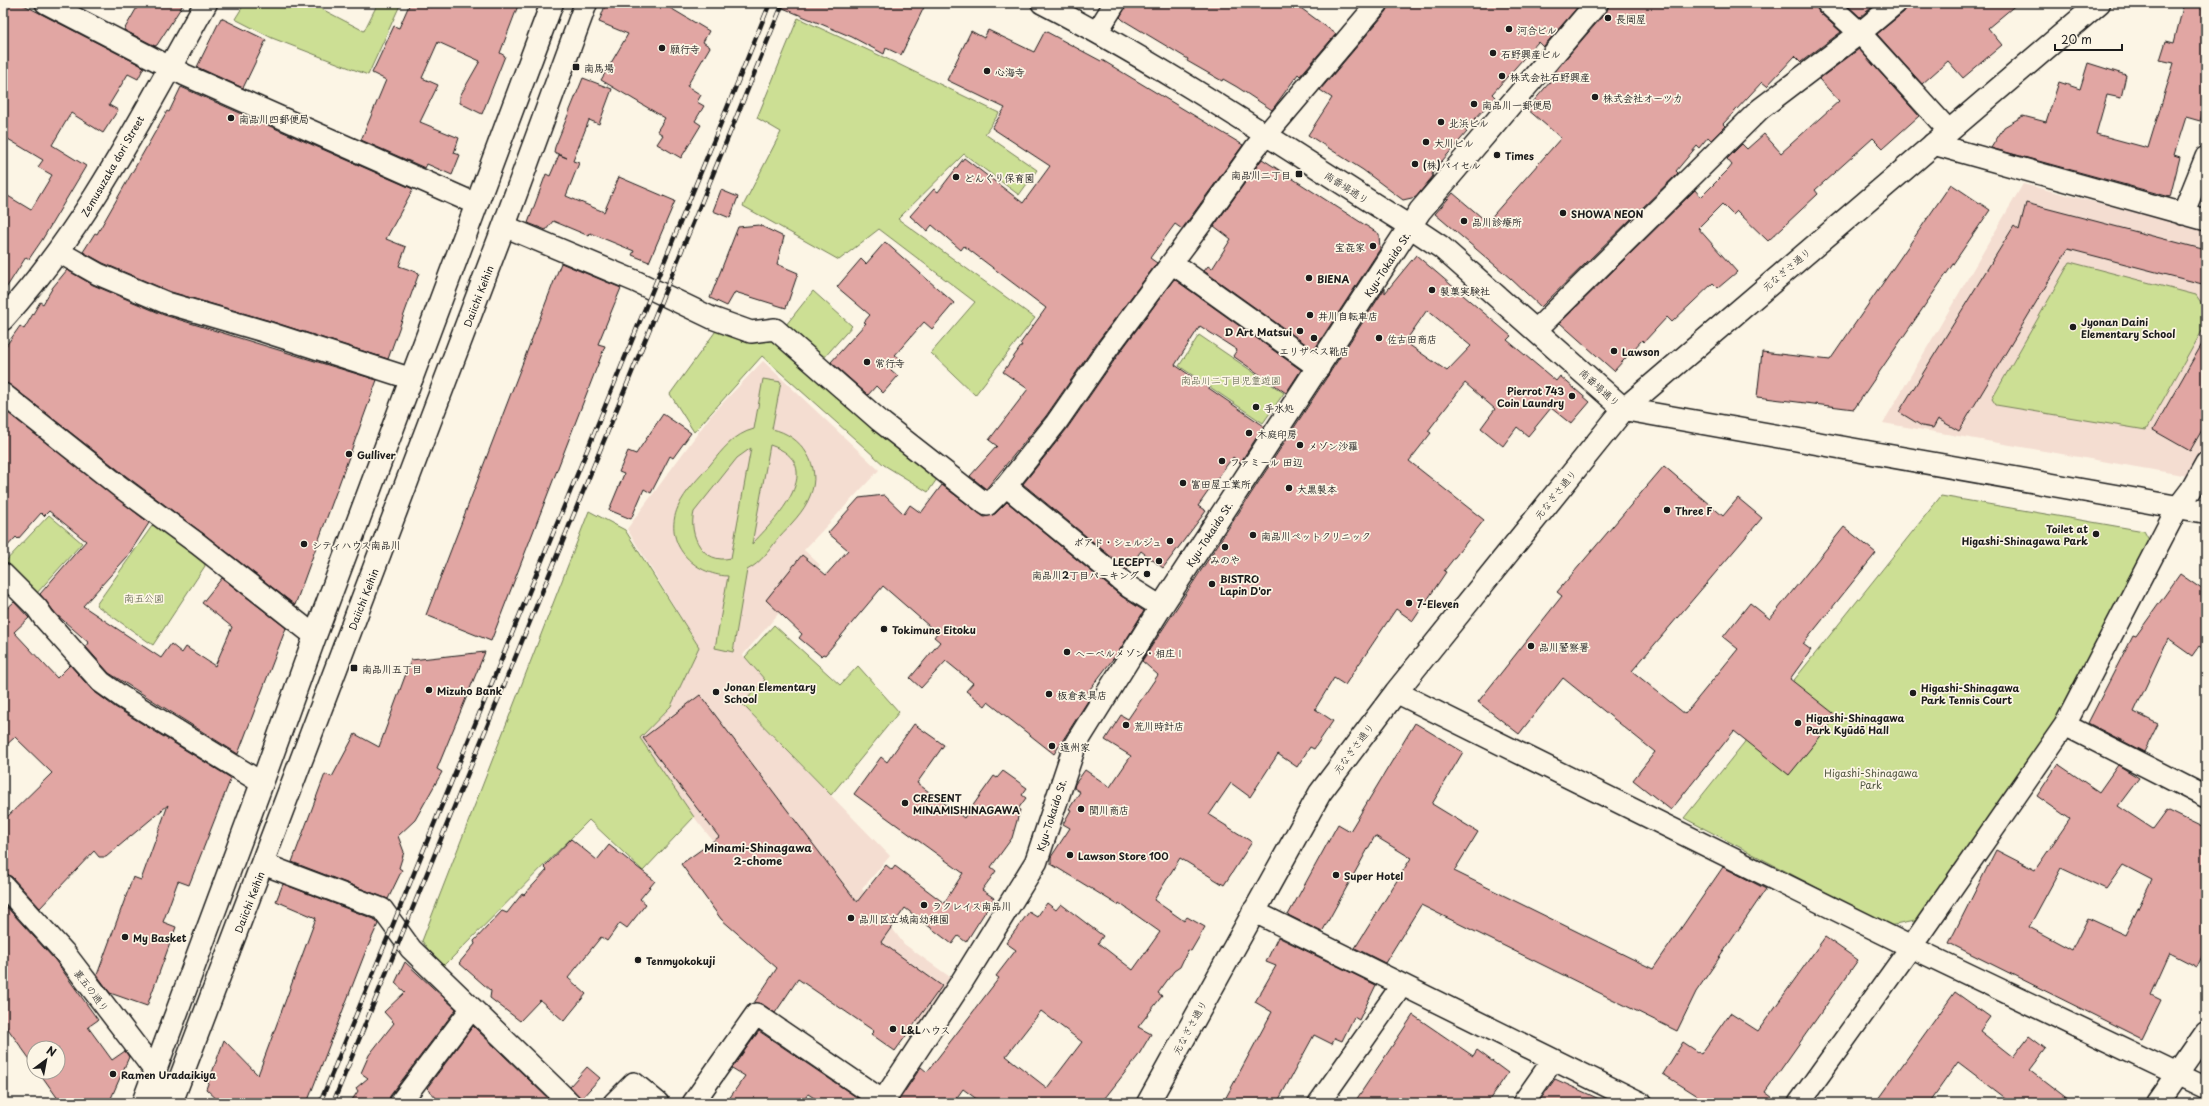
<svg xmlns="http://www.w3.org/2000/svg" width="2209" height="1106" font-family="'Playpen Sans','Klee One',sans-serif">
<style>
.built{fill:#f4ddd1}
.green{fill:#ccdf94;stroke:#747e58;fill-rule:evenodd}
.building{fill:#e1a6a3;stroke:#1c1c1c;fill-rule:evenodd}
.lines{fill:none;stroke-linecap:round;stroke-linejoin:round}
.minor-casing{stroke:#1c1c1c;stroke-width:24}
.tertiary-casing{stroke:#1c1c1c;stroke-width:25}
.trunk-casing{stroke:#1c1c1c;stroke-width:25}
.minor{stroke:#fcf5e5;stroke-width:21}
.tertiary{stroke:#fcf5e5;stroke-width:22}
.trunk{stroke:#fcf5e5;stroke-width:22}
.rail-casing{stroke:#1c1c1c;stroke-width:4.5}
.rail{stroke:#fcf5e5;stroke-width:3;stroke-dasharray:9;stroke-linecap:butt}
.poi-dot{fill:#1c1c1c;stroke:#fcf5e5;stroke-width:1.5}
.labels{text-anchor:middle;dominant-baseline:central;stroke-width:3.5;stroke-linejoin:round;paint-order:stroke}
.poi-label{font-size:10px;font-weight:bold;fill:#1c1c1c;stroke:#fcf5e5;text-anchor:start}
.street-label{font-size:10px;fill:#1c1c1c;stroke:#fcf5e5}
.park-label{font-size:10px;fill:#515640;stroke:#fcf5e5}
.neighbourhood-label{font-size:11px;font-weight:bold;fill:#1c1c1c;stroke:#fcf5e5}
</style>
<rect width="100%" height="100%" fill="#fcf5e5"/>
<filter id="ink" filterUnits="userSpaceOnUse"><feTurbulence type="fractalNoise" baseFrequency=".025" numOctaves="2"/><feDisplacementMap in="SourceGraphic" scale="8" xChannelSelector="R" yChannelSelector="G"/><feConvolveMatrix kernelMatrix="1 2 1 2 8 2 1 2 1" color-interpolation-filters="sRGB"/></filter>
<g filter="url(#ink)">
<path class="built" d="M2023,184L2206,230V444L2188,476L1883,423Z
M763,361L879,470L804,550L820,565L743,655L765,680L742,704L890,856L862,889L904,944L950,977L919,1025L762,903L694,817L640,738L671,706L699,647L627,529L712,414Z"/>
<path class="green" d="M245,3H317L316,6L364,31L378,3H401L368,75L272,38L235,19Z
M798,18L894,62L999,113L985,134L1037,170L1019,195L964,154L898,219L1035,318L975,395L931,353L975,302L879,229L839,260L743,206L781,132L757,118Z
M2070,262L2196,295L2206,310V324L2146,430L1996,405L1992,399Z
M813,291L852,326L823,359L786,325Z
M718,328L752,342L776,340L939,476L928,492L884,465L762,356L694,432L670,394Z
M1199,335L1284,393L1263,423L1179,366Z
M763,379L781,382L772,429C802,435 823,467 810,496C804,512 790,525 779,537C770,549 761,563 747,570L733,652L715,648L728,576C694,575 662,543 678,507C685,491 699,478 710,465C722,450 734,434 754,429ZM770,445C830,465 775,520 752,544ZM751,448L731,558C703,565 688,535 694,512L737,458Z
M1941,496L2144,531L2149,540L2085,664L2062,717L1919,920L1890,926L1684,818Z
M589,511L625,530L699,647L671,706L640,738L694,817L643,871L589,820L442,968L422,941Z
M49,515L82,543L36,594L3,564Z
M157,519L203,554L205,566L153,645L96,605Z
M774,625L840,685L858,666L899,712L831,795L742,704L765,680L745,657Z"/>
<path class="building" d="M3,3H20L144,67L138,79L128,74L109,105L118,110L103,133L71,113L52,145L86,166L42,240L29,259L26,257L3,293V193L31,210L52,175L38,167L43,160L3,136Z
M137,3H184L157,45L155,46L124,30L139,4Z
M410,3H423L431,7L433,3H519L500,53L505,56L482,114L460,103V96L480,61L438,42L422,78L438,85L420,122L459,138L454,153L460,155L452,175L427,164L425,168L361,140L386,80L372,73L394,26L399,28Z
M606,3H662L709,31L703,42L710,47L687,86L701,95L697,102L704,106L695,121L701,125L681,158L657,144L663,135L657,131L665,118L601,80L628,34L599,22Z
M771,3H926L901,55L886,48L884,54L852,37Z
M1127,3H1294L1336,34L1300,76L1298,74L1272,110L1237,87L1223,79L1222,81L1187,61L1188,59L1123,20L1120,17Z
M1390,3H1581L1543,47L1538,42L1492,94L1495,97L1465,130L1467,132L1436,168L1432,174L1433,176L1416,197L1403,200L1363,170L1308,135L1332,98L1320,90L1387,11Z
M1609,3H1815L1819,12L1841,32L1801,62L1795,56L1767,86L1762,82L1723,124L1725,126L1711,140L1708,137L1699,148L1697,146L1676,171L1678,173L1541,307L1510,278L1435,214L1453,193L1487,222L1561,138L1527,109L1550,82L1549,80L1562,63L1607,11Z
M1845,3H1877L1860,17Z
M1908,3H2018L1988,28L2002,45L1963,78L1948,61L1922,84L1877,34L1904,12Z
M2184,3H2206V102L2200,121L2186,117L2174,155L2180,157L2170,197L1991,148L2004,127L2023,116L2046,122L2059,82L2080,89L2088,63L2126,75L2121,98L2107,95L2096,134L2148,148L2174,63L2160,60L2166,41L2174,43Z
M221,18L266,40L243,88L197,67Z
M988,30L1034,52L1045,31L1101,61L1102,60L1243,145L1182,229L1175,224L1150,258L1157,263L1098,341L1046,416L986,489L970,476L997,446L989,440L1028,389L1003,372L1022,345L1020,344L1046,308L964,246L961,250L932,225L927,231L910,216L934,189L938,192L964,158L1023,203L1050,166L992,128L1005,108L947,80L971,31L984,38Z
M1859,49L1919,116L1883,148L1873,138L1815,190L1818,194L1768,241L1737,211L1733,215L1722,204L1698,228L1737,272L1718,288L1713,283L1672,322L1667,317L1644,342L1642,340L1614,371L1560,323L1695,190L1701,197L1729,169L1732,165L1727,159L1742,144L1747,149L1764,134L1781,153L1839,101L1819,79Z
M583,78L612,89L599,124L589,120L573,161L579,163L566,196L604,212L619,177L675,201L649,262L632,255L634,251L590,233L589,236L553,221L546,230L528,223L546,174L550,176L559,155L567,158L554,152L555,147Z
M181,87L413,189L386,239L406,247L399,266L419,273L388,359L267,320L171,292L103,263L83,252L95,233L97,234L158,127L167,111L169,112Z
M1262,159L1379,234L1380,249L1314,350L1204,271L1208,266L1212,269L1231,239L1214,226Z
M1951,184L1990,210L1854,409L1757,397L1762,352L1830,360Z
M721,190L738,197L730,218L713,211Z
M2026,203L2206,250V285L2068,249L1959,431L1938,419L1933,428L1922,426L1899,412L2014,226L2019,230Z
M759,225L784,237L777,264L798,273L786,308L735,292L727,306L710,298L738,227Z
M885,242L954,303L932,329L924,322L895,355L901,359L891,370L898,376L883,393L876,386L868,395L831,362L866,323L864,322L870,315L837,287L861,259L866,264Z
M1416,255L1511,336L1507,340L1556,381L1560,376L1590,402L1571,424L1551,408L1528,436L1517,427L1503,446L1481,428L1495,409L1465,383L1428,431L1431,433L1409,461L1484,520L1444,571L1446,572L1413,621L1396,609L1345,685L1334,678L1315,709L1333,721L1314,749L1310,747L1297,767L1278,754L1250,797L1231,783L1209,815L1252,842L1224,885L1180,858L1154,900L1184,921L1187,917L1205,927L1191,951L1188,950L1180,967L1174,971L1158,993L1162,996L1138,1027L1151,1034L1138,1056L1101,1103H982L963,1089L953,1103H897L921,1067L927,1072L999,978L996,976L1016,950L1006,943L1029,912L1037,917L1047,903L1056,910L1061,904L1103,936L1098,943L1133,970L1160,932L1119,903L1118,905L1051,864V857L1070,828L1063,824L1071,810L1069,809L1080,792L1074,788L1075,784L1085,770L1110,787L1131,756L1105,740L1121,715L1128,719L1158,675L1142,661L1385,288V293ZM1427,310L1471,346L1447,371L1405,342ZM1041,1011L1082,1042L1047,1088L1006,1056Z
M561,263L621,288L598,344L605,346L491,641L426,615Z
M67,270L93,285L164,315L377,380L295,605L205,535L126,476L10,385L3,382V350L20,326L24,329L40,302L43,304L53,287Z
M1174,279L1301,370L1286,393L1233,356L1237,350L1200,326L1175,365L1264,426L1240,463L1233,457L1224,469L1198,506L1206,511L1163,568L1141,551L1127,570L1023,484L1066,430L1118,355Z
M2206,337V423L2190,451L2153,430Z
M3,409L149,523L127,557L83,606L161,658L171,644L182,653L186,647L215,666L232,627L202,603L222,578L286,628L238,754L109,673L86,647L89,643L56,614L40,594L86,541L49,511L44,516L41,513L18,539L16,537L3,551Z
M663,414L691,433L673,458L670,456L651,493L644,489L631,519L609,510L624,474L619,472L628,451L636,454Z
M1664,466L1723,516L1738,498L1762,518L1632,671L1685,714L1738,649L1723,637L1750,603L1770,619L1844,527L1876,553L1803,644L1811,650L1790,679L1837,716L1789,775L1734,731L1671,810L1633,780L1655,752L1563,678L1519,734L1478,702L1562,596L1557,592Z
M942,485L984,517L995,514L1007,502L1121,596L1144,611L1119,651L1087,693L1091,696L1054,754L988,702L985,706L966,691L973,683L946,661L921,688L910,678L940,642L934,637L937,633L883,586L825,655L823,654L821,656L799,638L802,634L766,600L802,555L826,575L848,550L828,533L859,498L884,495L904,514L910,505L921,513Z
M2180,574L2206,592V651L2199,646L2192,656L2168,639L2134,712L2158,724L2144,752L2088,723L2133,635L2136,636Z
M14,602L29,618L14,632L57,678L70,665L92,690L115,707L231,778L189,885L178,881L163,922L176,927L147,1006L110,993L97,975L133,877L141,880L168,805L106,857H99L94,851L40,908L12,877L3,873V821L52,773L15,737L3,748V612Z
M485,652L437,769L442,772L415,820L398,836L404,852L399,868L402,870L388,899L292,862L325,774L332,777L355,734L379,747L411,660Z
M700,695L857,902L886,865L892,870L895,866L944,903L963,873L854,794L881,757L887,762L914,724L944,745L917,783L964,818L994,776L997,778L1003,771L1027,788L1022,795L1026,798L1018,809L1020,810L1012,838L991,867L996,871L982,890L994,898L966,942L958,936L952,944L905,908L881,942L942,986L895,1051L871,1034L874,1031L798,979L775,1013L762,1004L754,1003L777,968L721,919L681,864L719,837L643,738Z
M1415,723L1463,752L1432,804L1478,832L1454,871L1653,969L1723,867L1766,889L1696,992L1677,1031L1421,905L1385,963L1355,948L1411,858L1375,836L1322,932L1288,915L1338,824L1350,831Z
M2058,764L2099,792L2118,765L2139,778L2118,806L2153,829L2167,810L2206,829V948L2197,967L2170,953L2151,995L2161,1000L2142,1039L1949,943L1996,850L2035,870L2070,819L2037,796ZM2123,865L2152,880L2125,935L2088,918L2072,950L2029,927L2061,868L2106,889Z
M571,839L597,860L609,845L655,881L640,899L646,904L627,928L620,923L607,941L601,937L568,978L586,994L564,1021L540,1000L520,1021L490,998L491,991L459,963L475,944L474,941L502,911L507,913L522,894L524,895L547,870L544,867Z
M283,884L374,919L378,924L365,953L307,1103H221L206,1089L224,1040L258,1075L316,918L276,901Z
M3,903L55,960L98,1020L88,1027L112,1060L125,1051L129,1057L109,1103H61L39,1072H58V1048H34V1065L3,1022Z
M1278,937L1376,985L1359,1020L1354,1017L1342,1041L1335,1038L1332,1044L1314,1035L1277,1103H1223L1272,1012L1255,1002L1276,966L1266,962Z
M1825,937L1858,960L1765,1092L1780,1103H1709L1663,1074L1683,1042L1701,1054L1730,1013L1758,1031Z
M405,962L456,1009L390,1096L388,1103H350L358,1091L356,1088L368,1078L361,1073L369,1055L394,1023L384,1012L405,992L395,983Z
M1955,992L1990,1017L1980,1031L2013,1057L2029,1036L2046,1049L2030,1070L2073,1103H2012L1958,1062L1929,1103H1875Z
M1413,1015L1473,1056L1477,1050L1508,1073L1487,1103H1354Z
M473,1026L553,1103H441L427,1088Z
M759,1031L865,1103H822L808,1094L802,1103H726L745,1076L732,1068Z
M587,1067L600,1078L581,1099L570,1086Z
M1555,1079L1608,1103H1538Z"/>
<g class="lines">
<g class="minor-casing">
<path id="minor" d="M46,3L185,75L476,204
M1042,3C1170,69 1289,151 1411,227
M1827,3L1860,33L1949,131
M1097,32L1115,3
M1933,144L2206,220
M2183,214L2206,157
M504,226L635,281L712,318L751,332L775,329L880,421L987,505L1006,486L1056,423L1108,348L1203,221L1256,147L1378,3
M59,252L98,274L167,303L263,331L412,379
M1172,263L1319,368
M1536,330L1760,109L1860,33L1896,3
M3,394L119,486L198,544L315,636
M1006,486L1129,587L1161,607
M3,574L37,608L44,618L101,682L122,697L262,783
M1396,692L1911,947L2206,1088
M2065,725L2206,797
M263,864L382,909L411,949L570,1103
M3,885L64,952L155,1071L168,1103
M1253,911L1641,1103
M400,1103L472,1008
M614,1103L634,1083L658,1103
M693,1103L756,1014L883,1101
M1319,1103L1402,985
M1523,1103L1553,1060
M1799,1103L1911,947L2065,725L2178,507L2191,490L2206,463"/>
</g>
<g class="tertiary-casing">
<path id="tertiary" d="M1411,227L1441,247L1624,409L2206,512
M3,319C88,226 144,112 206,3
M882,1103L961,983L1036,862L1075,745L1161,607L1420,211L1597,3
M1148,1103L1320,793L1396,692L1624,409L2099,3"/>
</g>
<g class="trunk-casing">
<path id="trunk" d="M143,1103L262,783L315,636L552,3
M171,1103L504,226L586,3
M2157,1103L2206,1033"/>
</g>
<use href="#minor" class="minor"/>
<use href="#tertiary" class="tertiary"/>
<use href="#trunk" class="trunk"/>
<g class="rail-casing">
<path id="rail" d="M320,1103L770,3
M333,1103L783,3"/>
</g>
<use href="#rail" class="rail"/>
</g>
</g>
<g class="poi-dot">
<circle cx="1608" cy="18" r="4"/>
<circle cx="1509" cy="29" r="4"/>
<circle cx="662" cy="48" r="4"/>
<circle cx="1493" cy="53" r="4"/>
<rect x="572" y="63" width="8" height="8" rx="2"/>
<circle cx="987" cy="71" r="4"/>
<circle cx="1502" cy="76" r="4"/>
<circle cx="1595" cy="97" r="4"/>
<circle cx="1474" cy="104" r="4"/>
<circle cx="231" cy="118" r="4"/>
<circle cx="1441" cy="122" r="4"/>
<circle cx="1426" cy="142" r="4"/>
<circle cx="1497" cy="155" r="4"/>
<circle cx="1415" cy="164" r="4"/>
<rect x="1295" y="170" width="8" height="8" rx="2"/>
<circle cx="956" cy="177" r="4"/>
<circle cx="1563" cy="213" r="4"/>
<circle cx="1464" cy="221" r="4"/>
<circle cx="1373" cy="246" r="4"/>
<circle cx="1309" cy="278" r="4"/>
<circle cx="1432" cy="290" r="4"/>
<circle cx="1310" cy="315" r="4"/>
<circle cx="2073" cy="327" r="4"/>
<circle cx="1300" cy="331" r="4"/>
<circle cx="1314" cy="338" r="4"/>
<circle cx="1379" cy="338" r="4"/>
<circle cx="1614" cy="351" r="4"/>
<circle cx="867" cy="362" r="4"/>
<circle cx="1572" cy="396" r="4"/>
<circle cx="1256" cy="407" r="4"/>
<circle cx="1249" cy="433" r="4"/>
<circle cx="1300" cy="445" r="4"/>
<circle cx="349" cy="454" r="4"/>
<circle cx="1222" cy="461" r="4"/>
<circle cx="1183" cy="483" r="4"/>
<circle cx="1289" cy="488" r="4"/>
<circle cx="1667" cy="510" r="4"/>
<circle cx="2096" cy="534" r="4"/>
<circle cx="1253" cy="535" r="4"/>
<circle cx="1170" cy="541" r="4"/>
<circle cx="304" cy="544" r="4"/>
<circle cx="1225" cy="547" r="4"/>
<circle cx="1159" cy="561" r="4"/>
<circle cx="1147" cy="574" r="4"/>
<circle cx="1212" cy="584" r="4"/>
<circle cx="1409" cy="603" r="4"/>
<circle cx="884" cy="629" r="4"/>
<circle cx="1531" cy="646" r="4"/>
<circle cx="1067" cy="652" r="4"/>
<rect x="350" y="664" width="8" height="8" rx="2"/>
<circle cx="429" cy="690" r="4"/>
<circle cx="716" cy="692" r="4"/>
<circle cx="1913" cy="693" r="4"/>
<circle cx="1049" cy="694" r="4"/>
<circle cx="1798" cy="723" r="4"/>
<circle cx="1126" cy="725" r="4"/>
<circle cx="1052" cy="746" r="4"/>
<circle cx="905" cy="803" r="4"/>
<circle cx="1081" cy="809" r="4"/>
<circle cx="1070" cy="855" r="4"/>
<circle cx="1336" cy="875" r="4"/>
<circle cx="924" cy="905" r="4"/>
<circle cx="851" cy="918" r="4"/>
<circle cx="125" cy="937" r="4"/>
<circle cx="638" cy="960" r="4"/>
<circle cx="893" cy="1029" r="4"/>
<circle cx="113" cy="1074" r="4"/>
</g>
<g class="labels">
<g class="poi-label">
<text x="1616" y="18">長岡屋</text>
<text x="1517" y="29">河合ビル</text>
<text x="670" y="48">願行寺</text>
<text x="1501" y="53">石野興産ビル</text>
<text x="584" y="67">南馬場</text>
<text x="995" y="71">心海寺</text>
<text x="1510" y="76">株式会社石野興産</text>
<text x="1603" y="97">株式会社オーツカ</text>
<text x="1482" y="104">南品川一郵便局</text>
<text x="239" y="118">南品川四郵便局</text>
<text x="1449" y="122">北浜ビル</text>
<text x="1434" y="142">大川ビル</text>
<text x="1505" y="155">Times</text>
<text x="1423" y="164">(株)バイセル</text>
<text x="1291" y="174" text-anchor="end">南品川二丁目</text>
<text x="964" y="177">どんぐり保育園</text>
<text x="1571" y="213">SHOWA NEON</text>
<text x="1472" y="221">品川診療所</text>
<text x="1365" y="246" text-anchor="end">宝㐂家</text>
<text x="1317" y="278">BIENA</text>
<text x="1440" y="290">製菓実験社</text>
<text x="1318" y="315">井川自転車店</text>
<text x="2081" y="321">Jyonan Daini<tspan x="2081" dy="12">Elementary School</tspan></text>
<text x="1292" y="331" text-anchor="end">D Art Matsui</text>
<text x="1387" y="338">佐古田商店</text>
<text x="1314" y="350" text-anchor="middle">エリザベス靴店</text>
<text x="1622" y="351">Lawson</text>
<text x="875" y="362">常行寺</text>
<text x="1564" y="390" text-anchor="end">Pierrot 743<tspan x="1564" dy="12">Coin Laundry</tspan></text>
<text x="1264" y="407">手水処</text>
<text x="1257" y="433">木庭印房</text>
<text x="1308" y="445">メゾン沙羅</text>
<text x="357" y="454">Gulliver</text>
<text x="1230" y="461">ファミール 田辺</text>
<text x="1191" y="483">富田屋工業所</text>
<text x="1297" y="488">大黒製本</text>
<text x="1675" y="510">Three F</text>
<text x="2088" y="528" text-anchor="end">Toilet at<tspan x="2088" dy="12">Higashi-Shinagawa Park</tspan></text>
<text x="1261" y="535">南品川ペットクリニック</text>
<text x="1162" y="541" text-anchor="end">ボアド・シェルジュ</text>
<text x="312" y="544">シティハウス南品川</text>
<text x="1225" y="559" text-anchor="middle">みのや</text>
<text x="1151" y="561" text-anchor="end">LECEPT</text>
<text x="1139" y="574" text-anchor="end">南品川2丁目パーキング</text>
<text x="1220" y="578">BISTRO<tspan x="1220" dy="12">Lapin D'or</tspan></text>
<text x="1417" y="603">7-Eleven</text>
<text x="892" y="629">Tokimune Eitoku</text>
<text x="1539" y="646">品川警察署</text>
<text x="1075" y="652">へーベルメゾン・相庄Ⅰ</text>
<text x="362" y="668">南品川五丁目</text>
<text x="724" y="686">Jonan Elementary<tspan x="724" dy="12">School</tspan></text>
<text x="1921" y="687">Higashi-Shinagawa<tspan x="1921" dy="12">Park Tennis Court</tspan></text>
<text x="437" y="690">Mizuho Bank</text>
<text x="1057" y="694">板倉表具店</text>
<text x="1806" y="717">Higashi-Shinagawa<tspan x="1806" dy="12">Park Kyūdō Hall</tspan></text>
<text x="1134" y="725">荒川時計店</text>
<text x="1060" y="746">遠州家</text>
<text x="913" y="797">CRESENT<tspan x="913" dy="12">MINAMISHINAGAWA</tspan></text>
<text x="1089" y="809">関川商店</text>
<text x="1078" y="855">Lawson Store 100</text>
<text x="1344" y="875">Super Hotel</text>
<text x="932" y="905">ラクレイス南品川</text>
<text x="859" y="918">品川区立城南幼稚園</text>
<text x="133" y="937">My Basket</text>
<text x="646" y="960">Tenmyokokuji</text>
<text x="901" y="1029">L&amp;Lハウス</text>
<text x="121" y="1074">Ramen Uradaikiya</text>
</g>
<g class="street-label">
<text transform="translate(112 166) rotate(-60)">Zemusuzaka dori Street</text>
<text transform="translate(1347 187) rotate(33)">南番場通り</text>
<text transform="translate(1387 264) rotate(-57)">Kyu-Tokaido St.</text>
<text transform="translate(1786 269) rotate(-40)">元なぎさ通り</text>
<text transform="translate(478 296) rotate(-69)">Daiichi Keihin</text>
<text transform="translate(1600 387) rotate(42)">南番場通り</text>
<text transform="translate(1555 494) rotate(-51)">元なぎさ通り</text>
<text transform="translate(1209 534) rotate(-57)">Kyu-Tokaido St.</text>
<text transform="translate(363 599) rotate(-69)">Daiichi Keihin</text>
<text transform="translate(1353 748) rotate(-53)">元なぎさ通り</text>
<text transform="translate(1051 815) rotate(-72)">Kyu-Tokaido St.</text>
<text transform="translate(249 902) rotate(-69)">Daiichi Keihin</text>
<text transform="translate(92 990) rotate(53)">裏五の通り</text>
<text transform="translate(1189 1027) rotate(-61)">元なぎさ通り</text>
</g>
<g class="park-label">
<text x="1231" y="379">南品川二丁目児童遊園</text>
<text x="144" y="597">南五公園</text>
<text x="1871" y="772">Higashi-Shinagawa<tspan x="1871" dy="12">Park</tspan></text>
</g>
<g class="neighbourhood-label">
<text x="758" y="847">Minami-Shinagawa<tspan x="758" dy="13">2-chome</tspan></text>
</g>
</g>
<rect width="2209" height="1106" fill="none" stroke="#fcf5e5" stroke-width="16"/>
<rect x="8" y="8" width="2193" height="1090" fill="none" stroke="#1c1c1c" stroke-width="1.5" filter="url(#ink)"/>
<g transform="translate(46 1060) rotate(32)"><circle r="19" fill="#fcf5e5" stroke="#a29e95"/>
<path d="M0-3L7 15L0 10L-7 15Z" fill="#1c1c1c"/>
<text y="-6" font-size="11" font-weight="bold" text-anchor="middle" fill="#1c1c1c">N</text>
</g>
<path d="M2055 44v6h67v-6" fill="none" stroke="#1c1c1c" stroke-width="2"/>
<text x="2061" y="44" font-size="12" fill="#1c1c1c" stroke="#fcf5e5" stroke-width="3" paint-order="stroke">20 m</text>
</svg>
